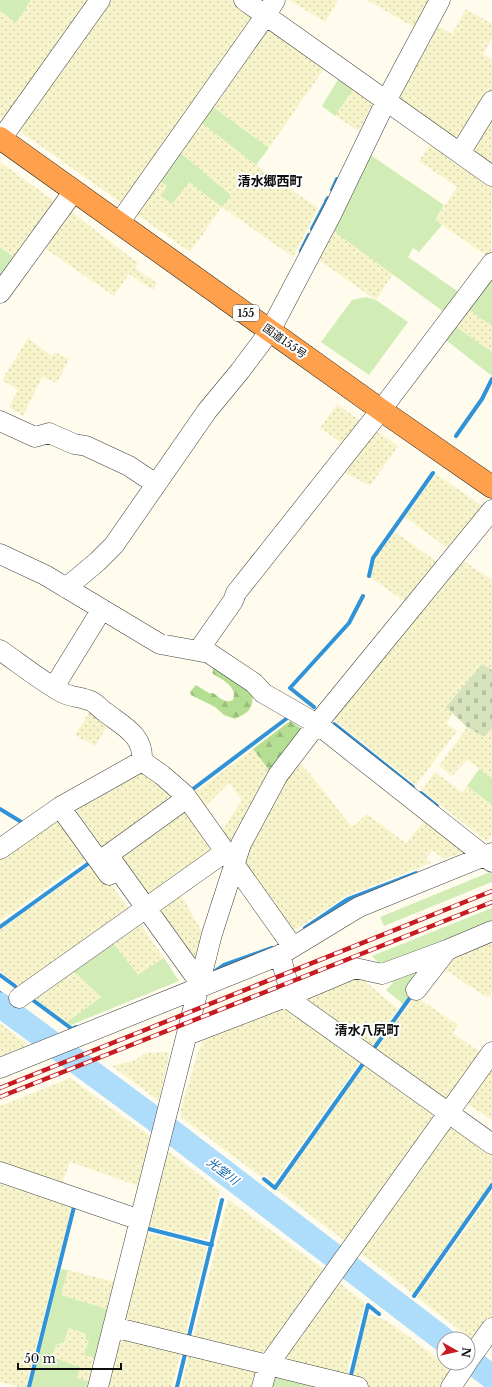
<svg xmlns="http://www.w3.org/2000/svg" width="492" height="1387" font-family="'Libre Baskerville','Noto Sans JP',serif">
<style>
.farmland{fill:url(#farmland-dots)}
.green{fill:#d1ecb4}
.forest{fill:url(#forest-firs)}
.cemetery{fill:url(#cemetery-stones)}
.water{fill:url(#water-waves);stroke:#3092d7}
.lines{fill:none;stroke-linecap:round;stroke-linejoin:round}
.stream{stroke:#3092d7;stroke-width:4}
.river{stroke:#aeddfb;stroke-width:25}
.minor-casing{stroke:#404040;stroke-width:21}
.highway-casing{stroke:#1e1e1e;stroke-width:23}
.minor{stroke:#fff;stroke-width:20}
.highway{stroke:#ffa04c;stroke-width:22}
.rail-casing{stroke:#c81b21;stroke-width:4.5}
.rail{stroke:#fff;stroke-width:3;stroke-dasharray:9;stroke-linecap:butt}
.labels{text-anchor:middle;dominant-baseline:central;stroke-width:4;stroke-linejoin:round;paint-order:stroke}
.shield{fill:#fff;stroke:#565656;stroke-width:1}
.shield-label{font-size:10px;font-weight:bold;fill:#0d0d0d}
.street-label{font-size:11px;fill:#0d0d0d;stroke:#fff}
.water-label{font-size:12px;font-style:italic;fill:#0d62a8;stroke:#fff}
.quarter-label{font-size:13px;font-weight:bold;fill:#0d0d0d;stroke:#fff}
</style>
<defs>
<pattern id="farmland-dots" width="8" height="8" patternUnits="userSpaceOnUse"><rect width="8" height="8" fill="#f7f4cc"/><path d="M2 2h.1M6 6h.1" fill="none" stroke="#d3d0ae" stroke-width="1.8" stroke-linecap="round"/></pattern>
<pattern id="forest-firs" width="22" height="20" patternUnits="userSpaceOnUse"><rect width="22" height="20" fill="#b4de92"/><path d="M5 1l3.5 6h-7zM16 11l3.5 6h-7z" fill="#9abd7d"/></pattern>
<pattern id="cemetery-stones" width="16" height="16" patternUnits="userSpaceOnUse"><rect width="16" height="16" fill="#d6e3bd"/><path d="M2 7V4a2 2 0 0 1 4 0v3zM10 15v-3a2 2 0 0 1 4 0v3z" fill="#b6c2a1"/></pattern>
<pattern id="water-waves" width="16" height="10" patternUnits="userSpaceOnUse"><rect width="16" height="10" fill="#aeddfb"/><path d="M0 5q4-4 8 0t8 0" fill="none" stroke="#94bcd6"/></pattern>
</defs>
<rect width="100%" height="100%" fill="#fffcee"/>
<path class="farmland" d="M31,0H94L8,122L0,117V11L16,23Z
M105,0H238L256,13L123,204L15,128Z
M289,0H338L325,22Z
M367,0H433L417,29Z
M466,9L492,24V38L483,54L492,60V95L462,145L399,98L438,26L452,34Z
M267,22L328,63L269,148L209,104Z
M357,84L376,97L359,131L335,116Z
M492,115V167L470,151Z
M198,120L256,165L318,208L293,257L222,207L190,252L135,213L157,178L167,186L189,182L222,206L231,195L177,150Z
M434,140L492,181L491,259L435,220L457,187L419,161Z
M0,162L56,202L16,259L0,247Z
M68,209L138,263L135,268L157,283L153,290L129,274L114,296L40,245Z
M331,229L393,274L376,300L316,258Z
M466,308L492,326V352L452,324Z
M28,338L52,356L55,352L69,359L57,383L42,377L23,416L9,407L18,390L2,380Z
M337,404L365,424L347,447L320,428Z
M372,428L398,446L370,486L340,470Z
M436,474L487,509L453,552L405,517Z
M395,532L443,566L410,605L371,578L375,558Z
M461,559L492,580V670L482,664L447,707L453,713L446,723L457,731L416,785L332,718Z
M92,708L110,721L95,746L75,735Z
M467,727L483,737L492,728V778L467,760L452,776L439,766Z
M253,749L274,775L233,850L219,836L242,800L229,783L201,811L190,796Z
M298,762L310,774L352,827L367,814L406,843L425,820L464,852L444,859L432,850L426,859L431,863L346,896L288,935L241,868L243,856L281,788Z
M141,767L177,795L103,848L73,805Z
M435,772L462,792L467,786L492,805V834L487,842L422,790Z
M185,804L219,850L145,903L112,857Z
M59,812L91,856L0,921V855Z
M94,863L132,912L24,989L0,971V930Z
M178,890L205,937L196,963L150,910Z
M137,919L164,958L138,976L109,938Z
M484,940L492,945V991L488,998L439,966Z
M69,967L101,997L67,1022L32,997Z
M355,973L398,1009L370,1049L297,996Z
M415,996L458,1025L453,1033L486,1056L451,1105L375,1051Z
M280,1003L363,1058L274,1182L264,1174L261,1177L181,1117V1108L198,1052L204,1038Z
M0,1023L26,1043L25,1050L0,1060Z
M166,1052L169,1055L159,1101L112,1066L136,1060L144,1053Z
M492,1060V1120L463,1101Z
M367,1062L441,1114L349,1244L277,1190Z
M70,1078L150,1136L151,1146L141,1187L70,1162L60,1189L0,1167V1106Z
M447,1124L492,1150V1181L413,1294L357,1250Z
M169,1152L220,1190L208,1240L145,1225L163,1154Z
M0,1181L72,1205L26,1387H19L0,1382Z
M492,1192V1319L473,1338L468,1337L417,1297Z
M228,1199L329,1273L265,1356L192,1342Z
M143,1232L207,1247L184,1340L122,1319Z
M68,1270L119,1283L113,1311L61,1295Z
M335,1279L365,1303L345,1381L282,1365L279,1356Z
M368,1314L383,1319L392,1324L440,1360L452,1371L447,1387H370L351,1382Z
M69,1328L87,1334L89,1341L100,1359L94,1383L77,1378L80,1367L51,1358L56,1345L66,1339Z
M117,1337L182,1348L172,1387H104Z
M190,1350L256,1366L260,1387H181Z"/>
<path class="green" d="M0,0H31L16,23L0,11Z
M342,73L357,84L335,116L322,106Z
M209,104L269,148L256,165L198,120Z
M177,150L231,195L222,207L189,182L172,204L161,196L167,186L157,178Z
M369,154L444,205L435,220L442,225L419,252L413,248L408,257L463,295L448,315L331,229Z
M0,247L16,259L0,282Z
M492,273V326L466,308Z
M366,297L376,300L408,322L369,375L321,342L352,300Z
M452,324L492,352V376L442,337Z
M479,769L492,778V805L467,786Z
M490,872L492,874V882L384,926L380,917Z
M492,908V925L385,969L372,956Z
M109,938L138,975L164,958L179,981L71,1025L67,1022L101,997L69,967Z
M427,962L413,991L403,1004L386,990L393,983L386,976Z
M61,1269L68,1270L61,1295L113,1311L100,1359L84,1355L89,1341L85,1339L87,1334L69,1328L64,1342L56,1345L51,1357L80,1367L77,1378L94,1383L93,1387H31Z
M271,1373L337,1387H267Z"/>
<path class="forest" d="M213,667L252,691C254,708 250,712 235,719L224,715L215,707L191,695L190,692L196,685L209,693H213C219,697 225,704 233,700C238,686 222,680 212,673Z
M290,721L302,729L269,770L253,749Z"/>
<path class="cemetery" d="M482,664L492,670V728L484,737L467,727L446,707Z"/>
<path class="water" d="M0,991L64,1040L47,1047L0,1011Z"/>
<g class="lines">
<path class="stream" d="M332,190L337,179
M326,201L328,198
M312,229L325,204
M301,251L309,235
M456,436L482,399L492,379
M369,576L373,558L433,473
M314,707L290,688L349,623L363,596
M334,724L413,787
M189,792L286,719
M421,793L437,806
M0,809L23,823L26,822
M0,927L89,863
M305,928L348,899L416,873
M214,972L224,965L272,948
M0,975L15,986
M30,998L72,1029L76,1027
M372,1051L412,995
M264,1179L275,1188L365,1061
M226,1184L232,1177
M253,1194L257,1188
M145,1228L212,1245
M414,1296L492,1185
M384,1306L389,1298
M405,1310L408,1304
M188,1340L222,1200
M350,1379L368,1305L379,1314
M29,1387L75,1203
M177,1387L186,1350"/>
<path class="river" d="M0,1005L164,1126L444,1340
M468,1359L492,1377"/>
<g class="minor-casing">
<path id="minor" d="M244,0L492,176
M1,139L100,0
M460,153L492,101
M119,223L266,15L275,0
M0,293L74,191
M0,421L35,437L49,433L74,444L86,446L129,466L156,484
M0,554L45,575L160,644L209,653L254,683L263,693L317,724L492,862
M66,588L97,562L114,545L207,411L240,371L270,331L332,213L386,101L440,0
M0,650C20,664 40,680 61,692C70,697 81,697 91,701C96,703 100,709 105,712C123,726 144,735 142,761
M198,651L233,601L236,593L381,410L492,263
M54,687L102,609
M187,798L108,855L200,983
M60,807L109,875
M0,849L60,807L142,761L162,775L185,795L293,947
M280,955L291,995
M416,990L447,950
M286,997L492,1144
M19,998L225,852
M187,1035L291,995L355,968L382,974L447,950L492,931
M0,1068L280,955L359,907L492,853
M0,1172L140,1220
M113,1327L358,1387
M468,1361L492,1328
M98,1387L212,934L241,844L278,775L317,724L492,510
M262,1387L268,1365L492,1052
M451,1387L467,1363"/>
</g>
<g class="highway-casing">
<path id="highway" d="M0,138L381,410L492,487"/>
</g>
<use href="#minor" class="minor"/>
<use href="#highway" class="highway"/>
<g class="rail-casing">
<path id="rail" d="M0,1088L492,891
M0,1097L492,902"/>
</g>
<use href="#rail" class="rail"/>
</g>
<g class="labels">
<rect class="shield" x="233" y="305" width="26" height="16" rx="3"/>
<g class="shield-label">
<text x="246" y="313">155</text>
</g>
<g class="street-label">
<text transform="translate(285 341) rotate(35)">国道155号</text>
</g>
<g class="water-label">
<text transform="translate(223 1171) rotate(37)">光堂川</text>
</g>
<g class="quarter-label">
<text x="270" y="181">清水郷西町</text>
<text x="367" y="1030">清水八尻町</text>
</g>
</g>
<g transform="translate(456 1351) rotate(98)"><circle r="19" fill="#ffffff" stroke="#9e9e9e"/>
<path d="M0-3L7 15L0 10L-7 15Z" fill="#c81b21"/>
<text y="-6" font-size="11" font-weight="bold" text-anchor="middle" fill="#0d0d0d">N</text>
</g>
<path d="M18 1363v6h103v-6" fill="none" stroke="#0d0d0d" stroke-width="2"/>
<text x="24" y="1363" font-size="12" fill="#0d0d0d" stroke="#ffffff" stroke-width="3" paint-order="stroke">50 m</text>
</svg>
